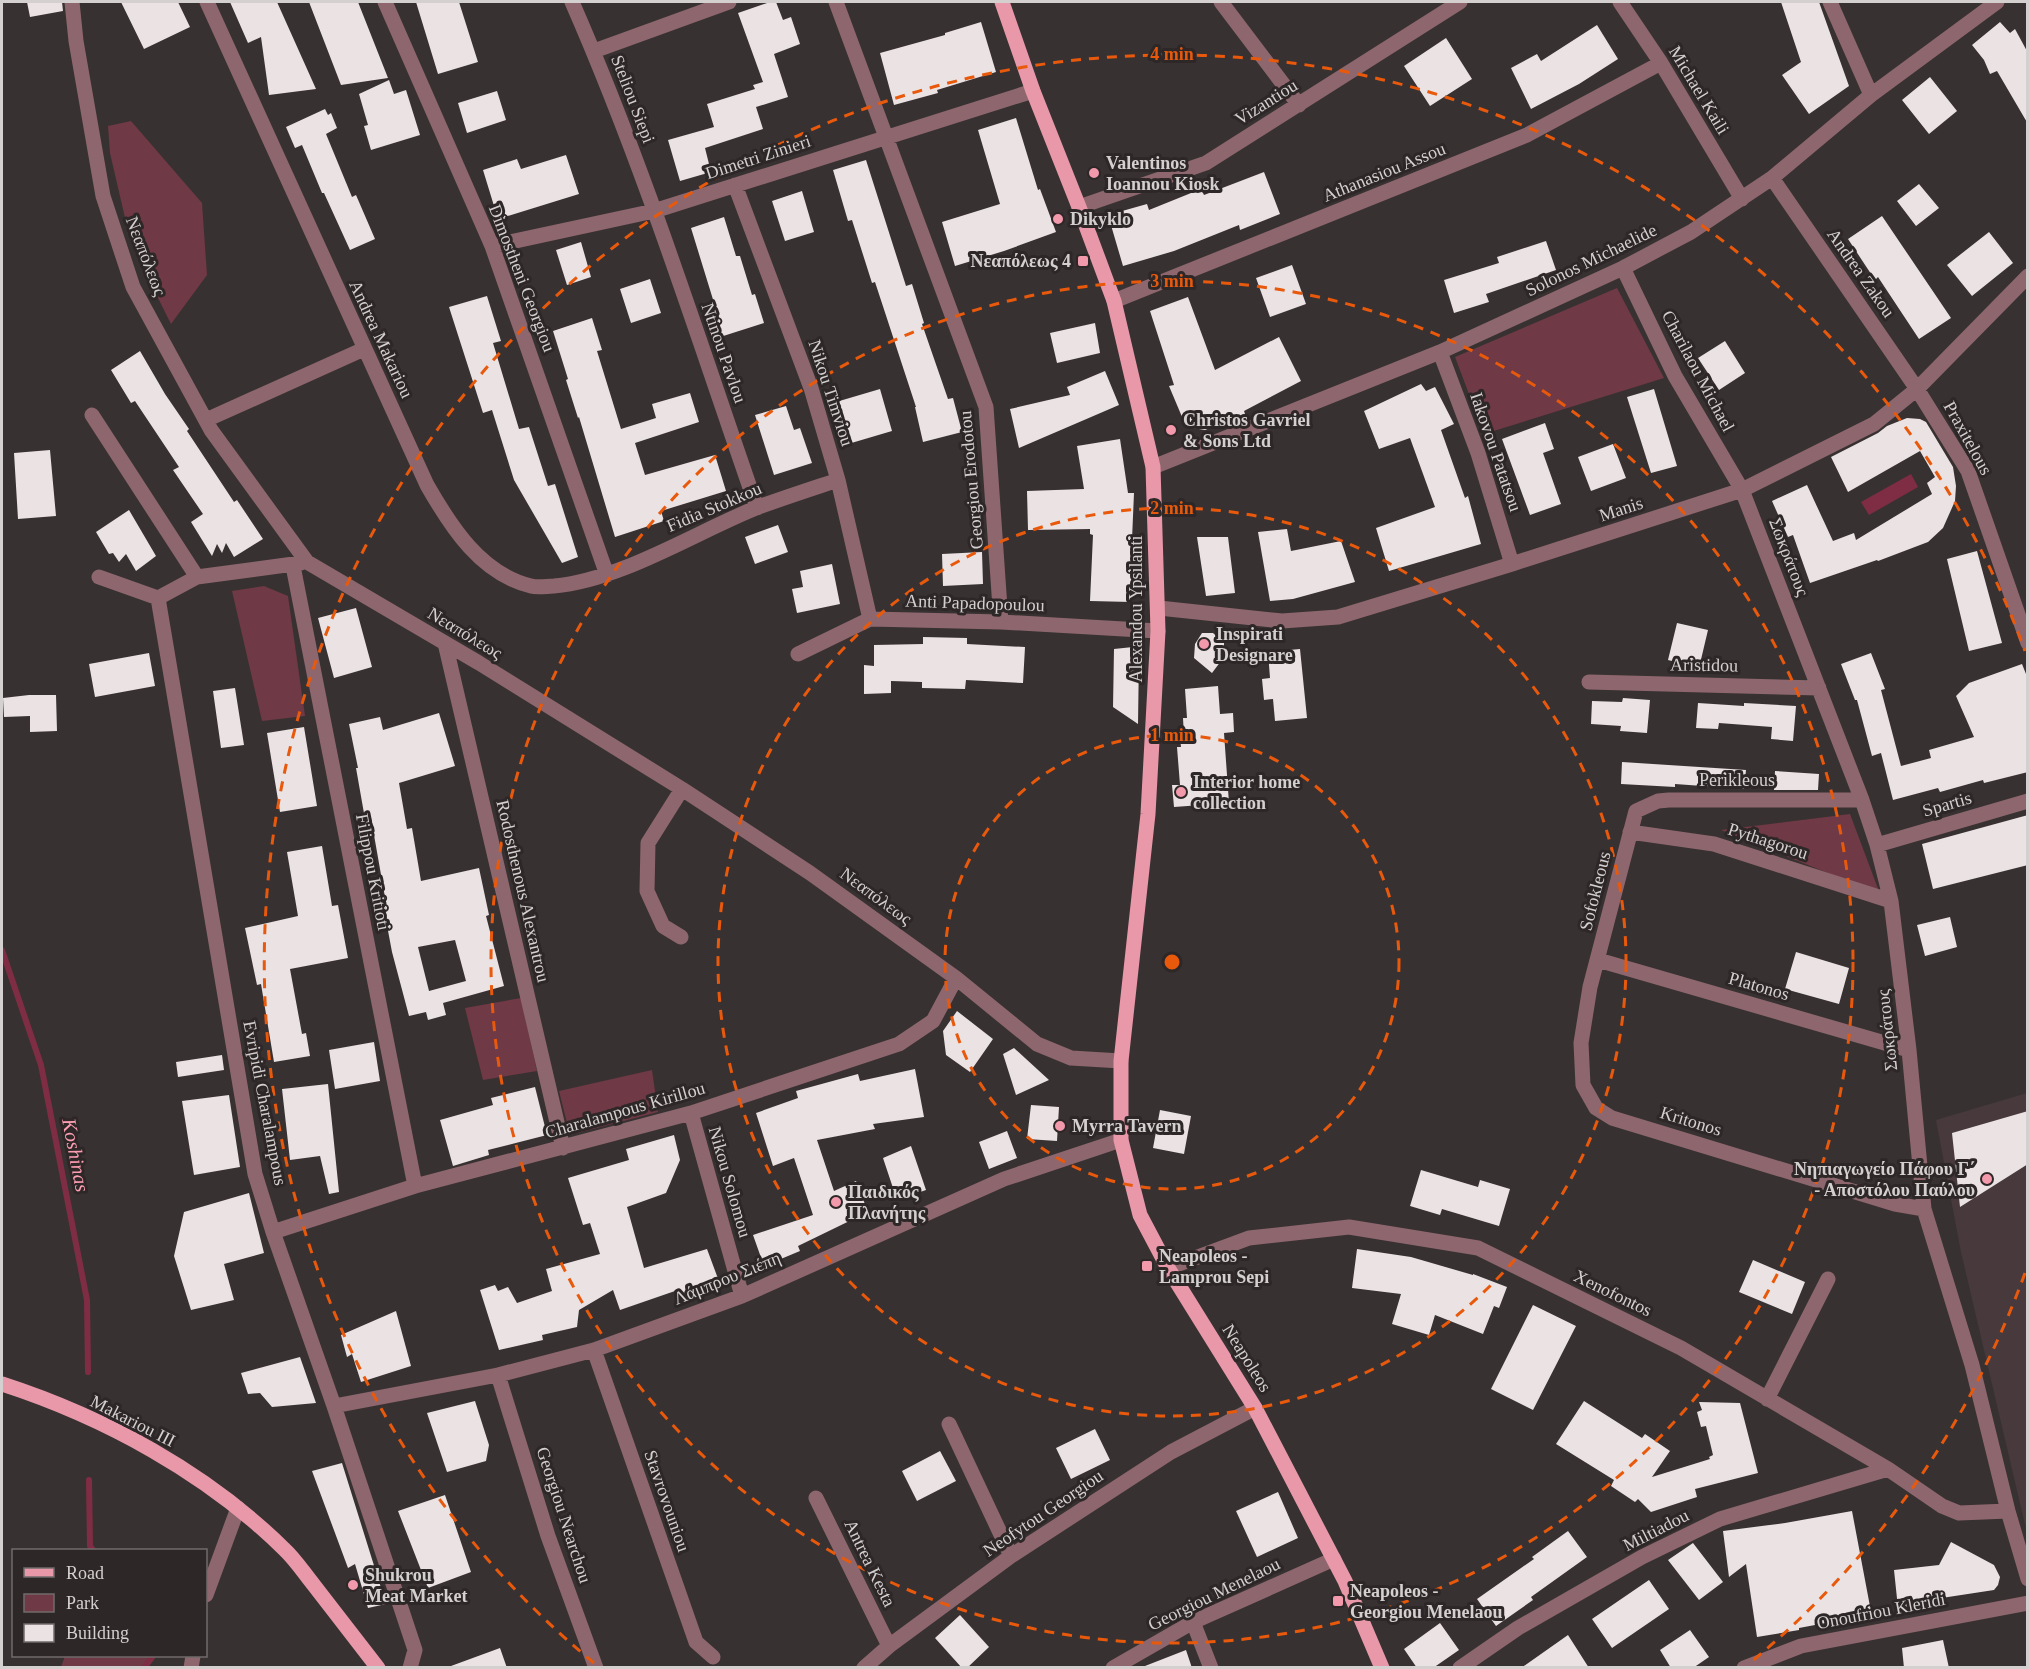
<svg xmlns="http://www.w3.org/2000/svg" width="2029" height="1669" font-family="'Times New Roman',serif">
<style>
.built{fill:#47393c}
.green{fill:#6f3945}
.water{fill:#7f2d44}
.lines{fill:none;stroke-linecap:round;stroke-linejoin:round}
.stream{stroke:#7f2d44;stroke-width:6}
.building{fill:#eae2e3;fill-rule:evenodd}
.minor{stroke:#8e676e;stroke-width:15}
.major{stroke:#e898a8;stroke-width:15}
.ring{fill:none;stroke:#e8590c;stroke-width:3;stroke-dasharray:10 8}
.poi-dot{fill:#f29aac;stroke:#2e2728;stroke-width:2}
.labels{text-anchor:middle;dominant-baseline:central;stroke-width:6;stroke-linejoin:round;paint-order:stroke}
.street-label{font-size:18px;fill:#d4d0d0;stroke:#2e2728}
.poi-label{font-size:18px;font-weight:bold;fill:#d4d0d0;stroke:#2e2728;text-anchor:start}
.water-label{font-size:20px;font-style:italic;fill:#fd9eb2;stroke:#2e2728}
.centre{fill:#e8590c;stroke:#2e2728;stroke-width:3}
.ring-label{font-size:18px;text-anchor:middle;font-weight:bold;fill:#e8590c;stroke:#2e2728;stroke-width:6;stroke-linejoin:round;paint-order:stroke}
</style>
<rect width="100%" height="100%" fill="#383132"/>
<path class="built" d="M2027,1093V1533L1961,1252L1936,1120Z"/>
<path class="green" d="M131,121L202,203L207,275L171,324L142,266L129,235L110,153L108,126Z
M1617,288L1664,378L1484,434L1455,357Z
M264,586L288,596L305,716L262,721L232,591Z
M1850,814L1880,894L1721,830Z
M521,998L537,1071L483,1080L465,1008Z
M652,1070L658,1112L570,1135L559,1091Z
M65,1656H152L147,1667H61Z"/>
<path class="water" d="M1911,474L1918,487L1869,515L1861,502Z"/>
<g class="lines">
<path class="stream" d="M2,950L41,1065L87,1300L88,1372
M89,1480L90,1546L93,1550
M144,1668L153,1656"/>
</g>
<path class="building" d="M27,2H62L63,11L30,17Z
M121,2H178L190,27L144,49Z
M230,2H277L316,89L269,95L261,37L248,43Z
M309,2H358L388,78L341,85Z
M416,2H459L478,62L438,74Z
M770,2H776L783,20L791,17L800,44L774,54L788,97L756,107L763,129L705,148L711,172L680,181L668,140L714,127L707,104L755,89L753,85L763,82L738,13Z
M1781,2H1819L1849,86L1809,114L1782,75L1801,62Z
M981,22L996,72L937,90L938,93L894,105L880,53L945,35V33Z
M2000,22L2010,33L2015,29L2028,53V124L1997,71L1990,74L1984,60L1972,45Z
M1597,25L1618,59L1579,84L1531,109L1511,68L1537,54L1541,61Z
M1446,38L1472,79L1430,106L1404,66Z
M1930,77L1957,111L1929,134L1902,100Z
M389,80L394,94L406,90L420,135L371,150L364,126L368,125L359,94Z
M497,91L506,120L467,133L458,103Z
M325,109L328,115L331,113L337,128L326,134L352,197L356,195L375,239L350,250L324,193H322L302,145L295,148L286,127Z
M1016,118L1038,190L1040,189L1056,232L1004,251L955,266L942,222L1000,204L978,130Z
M566,155L579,194L498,219L483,170L517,159L521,169Z
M866,160L906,286L912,284L924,323L922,324L948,399L953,398L962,432L923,442L915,407H916L875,282L872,283L852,220L848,221L833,170Z
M1264,172L1280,214L1240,230L1239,225L1174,251L1123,266L1108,215L1147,204L1149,210L1201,189L1204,195Z
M1919,184L1939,208L1916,226L1897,201Z
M802,191L814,232L785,241L772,201Z
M1882,216L1951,318L1919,339L1878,277L1875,280L1848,239Z
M724,217L736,256H740L752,295L755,294L764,323L717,338L708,309L715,306L691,228Z
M1989,232L2013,263L1972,296L1947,265Z
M1546,241L1556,270L1486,294L1489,302L1454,313L1444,280L1499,263L1497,257Z
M581,242L591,277L567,285L556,250Z
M1292,265L1306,304L1270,317L1256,278Z
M650,279L661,313L631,323L620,289Z
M487,296L501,341L493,343L519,429L529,427L548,486L555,484L578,557L562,563L514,480L492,410L483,413L449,307Z
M1188,297L1215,370L1279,337L1301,381L1244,411L1245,414L1205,430L1193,428L1185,424L1169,386L1174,385L1150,311Z
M592,318L602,350L597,351L621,429L656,418L652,404L690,393L699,422L635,443L645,475L715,455L726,491L661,511L664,521L615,537L579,417L578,418L566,380L568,379L553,331Z
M1095,323L1100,353L1057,363L1050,333Z
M1725,341L1745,373L1719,390L1698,358Z
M140,351L165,394L189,429L187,431L234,502L237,500L263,539L234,557L226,543L222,553L217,544L212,556L191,522L203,514L173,470L179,467L135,401L131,403L111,370Z
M1105,371L1119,405L1019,448L1010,409L1070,395L1067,387Z
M1421,384L1426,391L1435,387L1454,424L1441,430L1465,498L1468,496L1481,544L1389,571L1376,528L1435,507L1410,438L1379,449L1364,411Z
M880,389L892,431L848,444L836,402Z
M1654,389L1677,466L1651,473L1627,397Z
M786,406L794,430L800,428L812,463L774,475L755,415Z
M1907,418L1920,419L1926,422L1953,467L1956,486L1955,501L1943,528L1928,542L1878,561L1877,560L1810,583L1793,535L1788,537L1772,501L1807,485L1833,541L1854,533L1856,540L1932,494L1927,483L1935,477L1920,451L1848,492L1831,457L1878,433L1887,426Z
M1545,423L1554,449L1543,453L1561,504L1530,515L1502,439Z
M1120,439L1128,493H1134L1131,563L1133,564L1131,602L1090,601L1093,535L1090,534V529L1028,530L1027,491L1084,489L1077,446Z
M1613,444L1626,478L1591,491L1578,457Z
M50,450L56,516L18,519L14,453Z
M129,510L156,556L136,571L126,554L119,562L113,553L109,554L96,532Z
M778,525L788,552L755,564L745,537Z
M1287,529L1291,551L1341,541L1355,582L1293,599L1270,601L1258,532Z
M1197,537H1228L1235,593L1206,596Z
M1977,551L2002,643L1969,651L1947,559Z
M982,552L983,584L943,586L942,554Z
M832,564L840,604L797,613L792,589L803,587L800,571Z
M356,608L372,667L334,678L318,618Z
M1677,623L1708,630L1699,668L1668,660Z
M1202,633H1213L1224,643V657L1212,673L1194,658L1195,644Z
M923,637L967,638V644L1025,647L1023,683L966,680L965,689L922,688V682L891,681V693L864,694V665L874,666V645L923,644Z
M1133,647L1139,655L1138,724L1113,707L1114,649Z
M1300,649L1307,718L1275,721L1273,699L1264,700L1262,679L1270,678L1268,652Z
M149,653L155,686L95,697L89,664Z
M1871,653L1885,689L1881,690L1901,766L1931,758L1929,750L1974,737L1956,696L1969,683L2022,664L2028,679V772L1984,783L1983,780L1940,792L1938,788L1893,800L1881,753L1872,756L1857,700H1855L1841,664Z
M1218,686L1220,714L1233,713L1234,732L1224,733L1229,803L1174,807L1172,785H1180L1177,747H1181L1180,738L1184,737L1183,718H1187L1185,689Z
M235,688L244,745L221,748L213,691Z
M29,695H56L57,731L30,732V716L4,717L3,698Z
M1623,698L1650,700L1647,733L1620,731L1621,726L1591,724L1592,701L1622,702Z
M1698,703L1744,706V703L1796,706L1793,741L1771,739L1772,727L1719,723L1718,729L1696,728Z
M439,713L455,766L399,783L407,829L412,828L421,881L479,868L489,915L486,916L504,986L443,1003L446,1015L428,1020L426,1012L409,1016L392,952L383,904L386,903L371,818L365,819L356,768H358L349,724L380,717L383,730ZM455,940L466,981L429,991L418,947Z
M304,727L317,806L280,812L267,733Z
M1622,762L1746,770L1744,789L1675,784V787L1621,784Z
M1775,771L1819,774L1818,790H1774Z
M2028,815V865L1933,889L1922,844Z
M322,846L332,906L338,905L348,958L290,969L302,1034L306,1033L310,1056L274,1062L261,984L257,985L245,928L298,916L287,852Z
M1950,917L1957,947L1925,956L1917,925Z
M1796,952L1849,968L1839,1004L1785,989Z
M957,1011L993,1039L970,1072L946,1055L943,1031Z
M374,1042L380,1081L335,1089L329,1050Z
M1014,1048L1049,1080L1016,1095L1003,1054Z
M222,1055L224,1070L178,1077L176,1062Z
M915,1069L924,1117L873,1124L875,1129L817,1140L834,1191L856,1181L868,1212L798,1246L800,1251L764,1266L753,1235L813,1215L794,1158L773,1166L756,1113L798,1098L796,1091L858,1074L860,1081Z
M328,1084L339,1192L329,1194L320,1156L290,1160L282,1089Z
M535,1087L547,1135L488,1150L489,1155L453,1166L440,1120L493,1105L491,1098Z
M229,1095L240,1167L194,1175L182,1101Z
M1031,1105L1059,1107L1057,1141L1027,1139Z
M1160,1110L1191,1116L1184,1154L1153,1148Z
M2028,1111V1164L1960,1207L1952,1133Z
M1007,1131L1017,1158L989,1169L979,1142Z
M674,1135L680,1160L666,1193L627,1207L644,1268L707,1249L720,1284L676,1297L675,1291L620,1310L613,1290L579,1310L577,1327L542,1335L543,1340L499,1350L480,1290L495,1285L498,1291L508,1287L517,1303L552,1291L546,1269L600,1254L590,1223L583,1225L568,1178L629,1160L626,1149Z
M911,1146L926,1190L897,1200L883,1158Z
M1421,1170L1478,1187L1480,1180L1510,1189L1499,1226L1442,1209L1440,1215L1410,1206Z
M249,1193L264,1253L224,1264L234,1300L191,1310L174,1256L184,1212Z
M1357,1249L1411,1257L1473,1275V1274L1507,1287L1499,1308L1494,1306L1483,1334L1435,1315L1429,1335L1392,1324L1401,1294L1352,1288Z
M1753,1260L1805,1282L1792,1314L1739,1292Z
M1533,1305L1576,1326L1533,1410L1491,1389Z
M396,1311L411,1366L361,1382L352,1354L347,1357L341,1335Z
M300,1357L316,1403L272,1407L260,1393L248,1394L241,1373Z
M475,1401L489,1445L486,1461L447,1472L427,1413Z
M1584,1401L1642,1438L1645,1434L1670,1451L1652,1477L1710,1459L1709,1457L1713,1455L1706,1426L1701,1427L1697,1412L1702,1410L1699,1402L1740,1403L1758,1473L1695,1489L1697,1497L1651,1512L1638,1499L1635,1502L1611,1486L1614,1480L1556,1444Z
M1095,1429L1110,1460L1071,1479L1056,1448Z
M940,1451L956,1481L917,1501L902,1471Z
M342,1463L386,1604L368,1608L355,1564L348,1568L312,1471Z
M1278,1492L1298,1538L1257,1557L1236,1511Z
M445,1495L471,1572L428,1588L398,1511Z
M1852,1511L1872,1617L1847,1621V1619L1799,1628V1630L1757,1637L1746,1564L1729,1577L1723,1531L1785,1523Z
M1568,1531L1587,1557L1531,1597L1533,1600L1496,1626L1477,1599L1534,1559L1532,1557Z
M1951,1542L1994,1565L2000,1577L1998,1585L1994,1590L1922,1601V1606L1898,1608L1894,1570L1939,1565Z
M1693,1543L1723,1582L1699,1600L1668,1560Z
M1649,1580L1669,1609L1612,1648L1592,1619Z
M960,1615L989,1647L967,1668H962L935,1638Z
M1440,1623L1459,1650L1433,1668H1417L1404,1649Z
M1690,1630L1709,1657L1693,1668H1671L1660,1650Z
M1568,1635L1589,1668H1521Z
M1943,1640L1949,1668H1904L1902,1648Z
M500,1648L507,1668H451V1666Z
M1186,1650L1192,1668H1145V1666Z"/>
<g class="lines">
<path class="minor" d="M72,2L76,41L103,196L133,287L211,430L307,562L479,663L682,789L810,873L956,978L1037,1044L1071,1058L1121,1061
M207,2L427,485C451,527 481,574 531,586C538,588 547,586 554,586C621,580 694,533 756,508C783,498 811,489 838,480
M385,2L492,246L607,575
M572,2C644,166 698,338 757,508
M836,2L986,407L1001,622
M1221,2L1299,105
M1620,2L1661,63L1742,199
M1830,2L1871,95
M594,51L729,2
M1772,178L1917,389L1968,471L2028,643
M735,185L811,388L838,480L870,619
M1079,207L1206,163L1460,2
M492,246L654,211L1033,91
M1623,268L1675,376L1742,490L1862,800L1877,845L1891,901L1909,1050L1924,1209L1972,1365L2008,1511L2028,1579
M1114,301L1527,135L1661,63
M1440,352L1478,453L1512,564
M92,415L197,577
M206,420L364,349
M1153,467L1440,352L1623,268L1691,232L1772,178L1871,95L1997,2
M293,566L415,1186
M99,577L158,598L197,577L301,563
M158,598L255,1174L273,1232L334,1406L415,1650L410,1668
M1159,608L1282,621L1338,617L1512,564L1742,490L1874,424L1917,389L2028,276
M445,643L563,1148
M798,654L870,619L1001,622L1158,631
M1589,682L1819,688
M1862,800H1669L1658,801L1636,811L1590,987L1581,1043L1583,1085L1596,1108L1612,1118L1895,1204L1924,1209
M1630,832L1714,844L1891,901
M1877,845L2028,801
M681,937L663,926L647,891L648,843L682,789
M1598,960L1909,1050
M691,1113L742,1296
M273,1232L415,1186L691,1113L899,1044L933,1021L956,978
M1168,1268L1249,1238L1349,1227L1478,1248L1681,1348L1888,1469L1942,1506L1959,1513L2008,1511
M594,1350L696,1642L713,1657
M498,1375L548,1536L596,1668
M1767,1399L1828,1279
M334,1406L498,1375L594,1350L742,1296L1004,1179L1121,1140
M949,1424L1011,1556
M816,1498L889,1646
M206,1595L238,1508
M1193,1622L1211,1668
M191,1668L193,1656
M864,1668L889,1646L1011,1556L1171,1452L1255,1408
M1113,1668L1193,1622L1334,1559
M1460,1668L1518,1628L1642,1557L1720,1519L1888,1469
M1744,1668L1801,1646L2028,1603"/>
<path class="major" d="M1002,2L1033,91L1079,207L1114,301L1153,467L1158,631L1148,814L1121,1061V1140L1140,1215L1168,1268L1255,1408L1345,1581L1382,1668
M2,1384C104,1417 207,1473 284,1549C295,1559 304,1573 313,1584C335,1612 356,1640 378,1668"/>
</g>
<g class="ring">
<circle cx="1172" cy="962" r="227"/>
<circle cx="1172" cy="962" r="454"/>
<circle cx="1172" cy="962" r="681"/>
<path d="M2025 1273A908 908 0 0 1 1750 1663M594 1663A908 908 0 1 1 2025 651"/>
</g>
<g class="poi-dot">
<circle cx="1094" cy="173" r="6"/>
<circle cx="1058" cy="219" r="6"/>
<rect x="1077" y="255" width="12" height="12" rx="3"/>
<circle cx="1171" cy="430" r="6"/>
<circle cx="1204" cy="644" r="6"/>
<circle cx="1181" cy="792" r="6"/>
<circle cx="1060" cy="1126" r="6"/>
<circle cx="1987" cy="1179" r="6"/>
<circle cx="836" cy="1202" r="6"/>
<rect x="1141" y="1260" width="12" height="12" rx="3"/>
<circle cx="353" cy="1585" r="6"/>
<rect x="1332" y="1595" width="12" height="12" rx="3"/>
</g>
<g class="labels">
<g class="street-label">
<text transform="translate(1699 90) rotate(59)">Michael Kaili</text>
<text transform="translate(633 99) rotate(69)">Steliou Siepi</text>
<text transform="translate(1266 102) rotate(-32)">Vizantiou</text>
<text transform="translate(758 157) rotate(-18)">Dimetri Zinieri</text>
<text transform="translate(1384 172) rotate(-22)">Athanasiou Assou</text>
<text transform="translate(146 256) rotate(69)">Νεαπόλεως</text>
<text transform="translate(1591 260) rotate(-26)">Solonos Michaelide</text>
<text transform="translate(1861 273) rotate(55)">Andrea Zakou</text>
<text transform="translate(522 278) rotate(69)">Dimostheni Georgiou</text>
<text transform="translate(381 339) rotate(65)">Andrea Makariou</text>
<text transform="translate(724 353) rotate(71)">Ntinou Pavlou</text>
<text transform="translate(1698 371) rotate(62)">Charilaou Michael</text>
<text transform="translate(831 393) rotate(72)">Nikou Timviou</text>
<text transform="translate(1968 438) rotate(61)">Praxitelous</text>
<text transform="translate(1496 452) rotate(71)">Iakovou Patatsou</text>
<text transform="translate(971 480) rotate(-95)">Georgiou Erodotou</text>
<text transform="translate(714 507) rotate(-23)">Fidia Stokkou</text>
<text transform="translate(1621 509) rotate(-18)">Manis</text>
<text transform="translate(1789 557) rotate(69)">Σωκράτους</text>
<text transform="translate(975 603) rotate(2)">Anti Papadopoulou</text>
<text transform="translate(1136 609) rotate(-90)">Alexandou Ypsilanti</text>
<text transform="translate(465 633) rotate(31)">Νεαπόλεως</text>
<text transform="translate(1704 665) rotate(1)">Aristidou</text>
<text x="1737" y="780">Perikleous</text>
<text transform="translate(1947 804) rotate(-16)">Spartis</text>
<text transform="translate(1768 841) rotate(18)">Pythagorou</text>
<text transform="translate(373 872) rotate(79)">Filippou Kritioti</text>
<text transform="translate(523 891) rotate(77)">Rodosthenous Alexantrou</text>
<text transform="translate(1595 891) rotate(-76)">Sofokleous</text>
<text transform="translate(876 896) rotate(36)">Νεαπόλεως</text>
<text transform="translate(1759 986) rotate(16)">Platonos</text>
<text transform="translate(1887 1030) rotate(-96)">Σωκράτους</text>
<text transform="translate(265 1103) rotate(79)">Evripidi Charalampous</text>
<text transform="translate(625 1110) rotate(-16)">Charalampous Kirillou</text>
<text transform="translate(1691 1121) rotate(17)">Kritonos</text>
<text transform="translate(730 1182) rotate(74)">Nikou Solomou</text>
<text transform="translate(727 1278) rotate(-22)">Λάμπρου Σιέπη</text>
<text transform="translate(1613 1293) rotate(26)">Xenofontos</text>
<text transform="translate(1247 1358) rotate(58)">Neapoleos</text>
<text transform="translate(133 1421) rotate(27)">Makariou III</text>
<text transform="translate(667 1501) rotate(71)">Stavrovouniou</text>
<text transform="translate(1043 1513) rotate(-34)">Neofytou Georgiou</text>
<text transform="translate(564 1515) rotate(72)">Georgiou Nearchou</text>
<text transform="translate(1656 1530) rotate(-27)">Miltiadou</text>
<text transform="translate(870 1563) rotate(64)">Antrea Kesta</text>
<text transform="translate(1214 1594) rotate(-26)">Georgiou Menelaou</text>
<text transform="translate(1881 1611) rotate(-11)">Onoufriou Kleridi</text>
</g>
<g class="poi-label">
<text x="1106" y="163">Valentinos<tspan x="1106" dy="21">Ioannou Kiosk</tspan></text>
<text x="1070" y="219">Dikyklo</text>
<text x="1071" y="261" text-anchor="end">Νεαπόλεως 4</text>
<text x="1183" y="420">Christos Gavriel<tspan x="1183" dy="21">&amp; Sons Ltd</tspan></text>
<text x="1216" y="634">Inspirati<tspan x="1216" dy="21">Designare</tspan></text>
<text x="1193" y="782">Interior home<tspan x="1193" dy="21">collection</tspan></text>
<text x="1072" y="1126">Myrra Tavern</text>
<text x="1975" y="1169" text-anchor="end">Νηπιαγωγείο Πάφου Γ΄<tspan x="1975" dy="21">- Αποστόλου Παύλου</tspan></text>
<text x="848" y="1192">Παιδικός<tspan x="848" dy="21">Πλανήτης</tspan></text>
<text x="1159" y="1256">Neapoleos -<tspan x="1159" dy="21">Lamprou Sepi</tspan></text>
<text x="365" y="1575">Shukrou<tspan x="365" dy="21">Meat Market</tspan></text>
<text x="1350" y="1591">Neapoleos -<tspan x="1350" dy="21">Georgiou Menelaou</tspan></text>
</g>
<g class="water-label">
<text transform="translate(76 1155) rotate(79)">Koshinas</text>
</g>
</g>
<circle cx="1172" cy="962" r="9" class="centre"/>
<g class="ring-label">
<text x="1172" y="60">4 min</text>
<text x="1172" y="287">3 min</text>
<text x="1172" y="514">2 min</text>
<text x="1172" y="741">1 min</text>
</g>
<rect width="2029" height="1669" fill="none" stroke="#d4d0d0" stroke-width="6"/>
<rect x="12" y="1549" width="195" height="108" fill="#2e2728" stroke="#706b6b" stroke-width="1.5"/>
<rect x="24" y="1568" width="30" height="9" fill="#e898a8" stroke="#706b6b" stroke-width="1.5"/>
<text x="66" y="1579" font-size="18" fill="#d4d0d0">Road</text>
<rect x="24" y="1594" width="30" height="18" fill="#6f3945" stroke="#706b6b" stroke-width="1.5"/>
<text x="66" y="1609" font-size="18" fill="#d4d0d0">Park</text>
<rect x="24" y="1624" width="30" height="18" fill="#eae2e3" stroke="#706b6b" stroke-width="1.5"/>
<text x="66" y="1639" font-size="18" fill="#d4d0d0">Building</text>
</svg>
